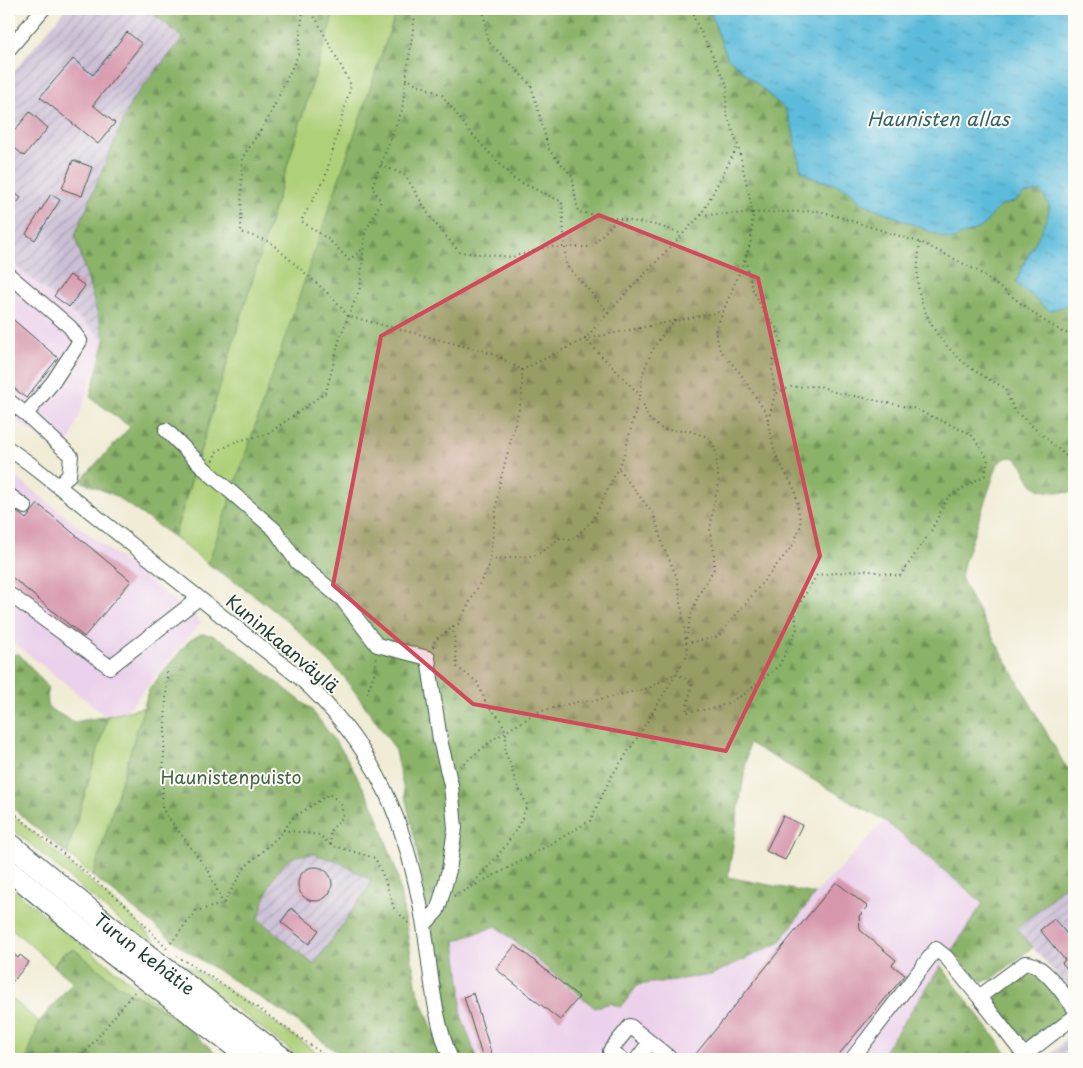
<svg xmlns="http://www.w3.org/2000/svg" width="1083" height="1068" font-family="'Playpen Sans',sans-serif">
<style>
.built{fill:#ebd1eb}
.industrial{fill:url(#industrial-furrows)}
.grass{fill:#aed078;stroke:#668656}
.forest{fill:url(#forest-firs);stroke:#54784e;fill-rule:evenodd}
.water{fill:url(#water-ripples);stroke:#3e7c88}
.building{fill:#d798ae}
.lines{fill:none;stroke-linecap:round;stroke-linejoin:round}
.minor-casing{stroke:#3e574c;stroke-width:16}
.highway-casing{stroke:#3e574c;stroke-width:23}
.path{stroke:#3e574c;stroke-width:2;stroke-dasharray:1 4;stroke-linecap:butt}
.minor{stroke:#fff;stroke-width:14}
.highway{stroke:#fff;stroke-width:21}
.marked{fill:#d1495b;fill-opacity:0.2;stroke:#d1495b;stroke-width:4;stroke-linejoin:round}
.labels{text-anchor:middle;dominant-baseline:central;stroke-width:4;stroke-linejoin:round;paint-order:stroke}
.street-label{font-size:18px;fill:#1f3d34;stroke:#fdfcf7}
.park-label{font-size:18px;fill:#436245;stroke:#fdfcf7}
.water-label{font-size:19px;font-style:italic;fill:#326366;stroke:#fdfcf7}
</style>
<defs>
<pattern id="industrial-furrows" width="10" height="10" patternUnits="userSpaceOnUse" patternTransform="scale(1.25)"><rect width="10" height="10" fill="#cbbfd5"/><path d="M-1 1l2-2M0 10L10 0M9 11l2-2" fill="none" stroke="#a49cae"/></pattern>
<pattern id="forest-firs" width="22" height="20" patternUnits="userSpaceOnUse" patternTransform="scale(1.25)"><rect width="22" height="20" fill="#8ab268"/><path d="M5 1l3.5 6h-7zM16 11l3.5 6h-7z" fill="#709256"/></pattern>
<pattern id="water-ripples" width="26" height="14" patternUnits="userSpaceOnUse" patternTransform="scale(1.25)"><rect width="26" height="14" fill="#5dbcdb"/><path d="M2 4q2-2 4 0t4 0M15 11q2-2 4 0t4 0" fill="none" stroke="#4c9ab2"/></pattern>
</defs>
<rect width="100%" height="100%" fill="#fdfcf7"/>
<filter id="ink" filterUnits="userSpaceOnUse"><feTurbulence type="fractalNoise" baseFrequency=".02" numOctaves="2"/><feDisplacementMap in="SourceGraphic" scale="10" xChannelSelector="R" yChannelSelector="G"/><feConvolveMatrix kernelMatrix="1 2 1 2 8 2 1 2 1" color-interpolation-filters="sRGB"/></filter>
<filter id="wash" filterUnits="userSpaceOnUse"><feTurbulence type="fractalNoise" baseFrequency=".0096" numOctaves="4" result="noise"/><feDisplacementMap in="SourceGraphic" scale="20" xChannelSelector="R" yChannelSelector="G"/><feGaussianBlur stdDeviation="1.12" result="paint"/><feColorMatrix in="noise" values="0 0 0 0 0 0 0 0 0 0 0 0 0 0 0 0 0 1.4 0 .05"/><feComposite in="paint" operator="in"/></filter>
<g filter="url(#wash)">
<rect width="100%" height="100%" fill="#f1ecd6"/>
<path class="built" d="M9,260L105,340L65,456L22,424L9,417Z
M9,472L201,622L116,724L9,639Z
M885,821L983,903L879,1059H477L461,1015V988L455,941L496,926L595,1008L638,985L711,975L779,943L815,894Z"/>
<path class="industrial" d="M66,9H148L183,38L132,100L75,235L105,340L9,260V77Z
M314,854L337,861L371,880L368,888L314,965L258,919L272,883L281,867L294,856Z
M1074,877V994L1016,929Z
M1074,1033V1059H1045Z"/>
<path class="grass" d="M335,9H397L398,11L208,564L174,537Z
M145,707L93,876L67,854L108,716Z
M9,812L131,916L169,955L227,989L326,1059H302L113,915L9,826Z
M9,887L172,1015L119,986L74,949L62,954L54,966L9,926Z
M9,996L39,1022L27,1059H9Z"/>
<path class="forest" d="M148,9H335L174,537L114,495L80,481L130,427L90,397L105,340L75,235L132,100L183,38Z
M397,9H709L727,57L785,109L792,126L801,170C807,174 813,179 819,180C839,186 846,184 860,202L982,227L1000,206L1016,201L1024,194L1041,191L1050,207L1045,225L1021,267L1074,303V493C1065,492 1047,493 1039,489C1022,483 1025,442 998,463L964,563L961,577L968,593L1063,762L1074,776V877L1017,929L1033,947L992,979L982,981L973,976L952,950L983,903L885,821L749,743L728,877L815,894L779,943L711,975L638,985L621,1007L610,1003L595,1008L496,926L455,941L461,988V1015L477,1059H459L445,1013L415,840L394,747L345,678L290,623L254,595L208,564Z
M201,634L212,635L227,643L311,709L344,753L376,811L397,874L417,989L444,1059H346L286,1014L184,949L93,876L149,689L189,641ZM314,854L337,861L371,880L368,888L314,965L258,919C266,898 272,867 294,857C299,854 308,855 314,854Z
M19,654L47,686L48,708L74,722L108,716L67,854L9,805V655Z
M74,949L119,986L172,1015L223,1059H27L39,1022L73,982L54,966L62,954Z
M941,966L1011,1059H879Z
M1031,972L1042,975L1061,999L1065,1012C1057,1027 1044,1036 1028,1041C1013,1033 1001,1017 994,1001C1002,986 1015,978 1031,972Z"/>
<path class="water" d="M709,9H1074V303L1049,311L1016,283C1025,255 1043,235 1050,207L1041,191L1024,194L1016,201L1000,206L982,227L950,240L860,202C846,184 839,186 819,180C813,179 807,174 801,170L792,126L785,109L727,57Z"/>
<g id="blocks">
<path class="building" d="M127,32L142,44L93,105L115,123L98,144L40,97L73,59L93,75Z
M30,112L48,128L24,156L9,143V137Z
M73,160L92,167L82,196L62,189Z
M9,188L21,198L9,212Z
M51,194L60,200L35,240L26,234Z
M70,275L85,286L69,307L54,296Z
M9,316L58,358L26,398L9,384Z
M38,504L131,581L84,637L9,575V506L26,519Z
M783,816L802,825L785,860L766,851Z
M298 884a17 17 0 1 1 34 0a17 17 0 1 1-34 0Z
M836,882L868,907L859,916L860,930L896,960L892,965L905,975L835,1059H700L695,1055L783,946Z
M291,908L319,930L309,944L281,922Z
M1054,919L1074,942V976L1062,963L1065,960L1040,930Z
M515,945L579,997L560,1020L496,969Z
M9,950L18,958L20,955L29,962L9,986Z
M473,993L493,1059H483L464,997Z"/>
</g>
</g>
<g filter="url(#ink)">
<use href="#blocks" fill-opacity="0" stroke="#3e574c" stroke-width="1"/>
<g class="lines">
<g class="minor-casing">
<path id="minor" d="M9,49L43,9
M9,275L70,327L80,341L53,382L26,414L9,401
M26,414L71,456L69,475L59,486
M166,430L209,473L275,530L297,562L342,599L377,645L428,658L440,740L451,785L455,828L449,870L440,902L437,911L424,925
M9,449L29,463L300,678C378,749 407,824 424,926C431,970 433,1018 451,1059
M9,495L25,507
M9,594L110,667L199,598
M1025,1055L1074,1017
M621,1059L610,1051L630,1026L650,1042
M637,1059L650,1042L671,1059
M852,1059L936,949L946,957L979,997
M1027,1059L979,997L1025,963C1042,961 1064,995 1074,1008"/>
</g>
<g class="highway-casing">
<g id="highway">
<path id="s1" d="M9,843L112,928L284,1059"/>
<path d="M9,870L98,943L251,1059"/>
</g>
</g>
<path class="path" d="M303,9L298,55L268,119L242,158L241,232L270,242L332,297L348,316L494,354L522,370
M308,9L316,19L351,85L325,178L301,221L328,239L349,260L364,248
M416,9L406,79L442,95L470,132L514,179L562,202L566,265L609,313
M483,9L488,41L531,85L549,150L572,176L578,212L656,225L682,234
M694,9V18L727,85L726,112L738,146L753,213L820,211L925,244L978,271L1043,320L1064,333L1074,334
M381,165L405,175L431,218L459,252L512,257L548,247H591L617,219
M920,243C918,261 915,282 921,300C934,342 965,369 1004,387L1014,410L1074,463
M745,260L753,290L764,312L777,329L781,342L773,361L772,371L775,394L768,421
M675,320L663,334L652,351L643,373L640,395L648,418L663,430L689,431L708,437L715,447L719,484L713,507L710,532L714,551V569L698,596L690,618L686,641
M585,339L724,311
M213,461L216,452L237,441L268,434L326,392L340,337L360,288L365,233L381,201L372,187L402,110L406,79
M490,560L537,555L560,538L572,540L593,520L618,468L624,455L640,395L585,339
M453,627L457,667L477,682L487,705L501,720L506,732L505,752L511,766L515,781L527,805C517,836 492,864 469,887
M686,643L718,637L793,545L801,525L795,490L775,454L766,413L740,373L720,350L715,331L745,259L751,241L753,213L701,215
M433,647L435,640L458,624L489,566L499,486L522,397V370L585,339L628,291L701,215L738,146
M167,672L162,809L209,872L223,904
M367,693L375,672L376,657
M460,766L494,739L538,712L577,702L597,700L649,688L676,673L692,683L686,712L717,708L743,695L779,666L797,630L795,611L817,575L864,570L900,576L931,531L948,497L985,475L988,459L971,434L913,408L835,392L820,386L791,387L775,394
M9,809L130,909L167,949
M283,830L319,835L331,845
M454,896L516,864L590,821L611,777L637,738L688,654L677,577L663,546L654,515L618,468
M171,943L196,911L223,904L245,867L280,835L293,818L329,794L341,803L343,817L330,831L331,845L375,858L385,880L394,908L411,926
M177,956L241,996L330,1059
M80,1059L135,991"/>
<use href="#minor" class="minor"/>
<use href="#highway" class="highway"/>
</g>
</g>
<path class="marked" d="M599,215L758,278L820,556L726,751L473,704L333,585L381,336Z"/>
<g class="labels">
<g class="street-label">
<text transform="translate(283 643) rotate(40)">Kuninkaanväylä</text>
<text stroke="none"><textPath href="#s1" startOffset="175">Turun kehätie</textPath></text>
</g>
<g class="park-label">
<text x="231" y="776">Haunistenpuisto</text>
</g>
<g class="water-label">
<text x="938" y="118">Haunisten allas</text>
</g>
</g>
<rect width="1083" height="1068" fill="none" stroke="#fdfcf7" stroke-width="30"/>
</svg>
